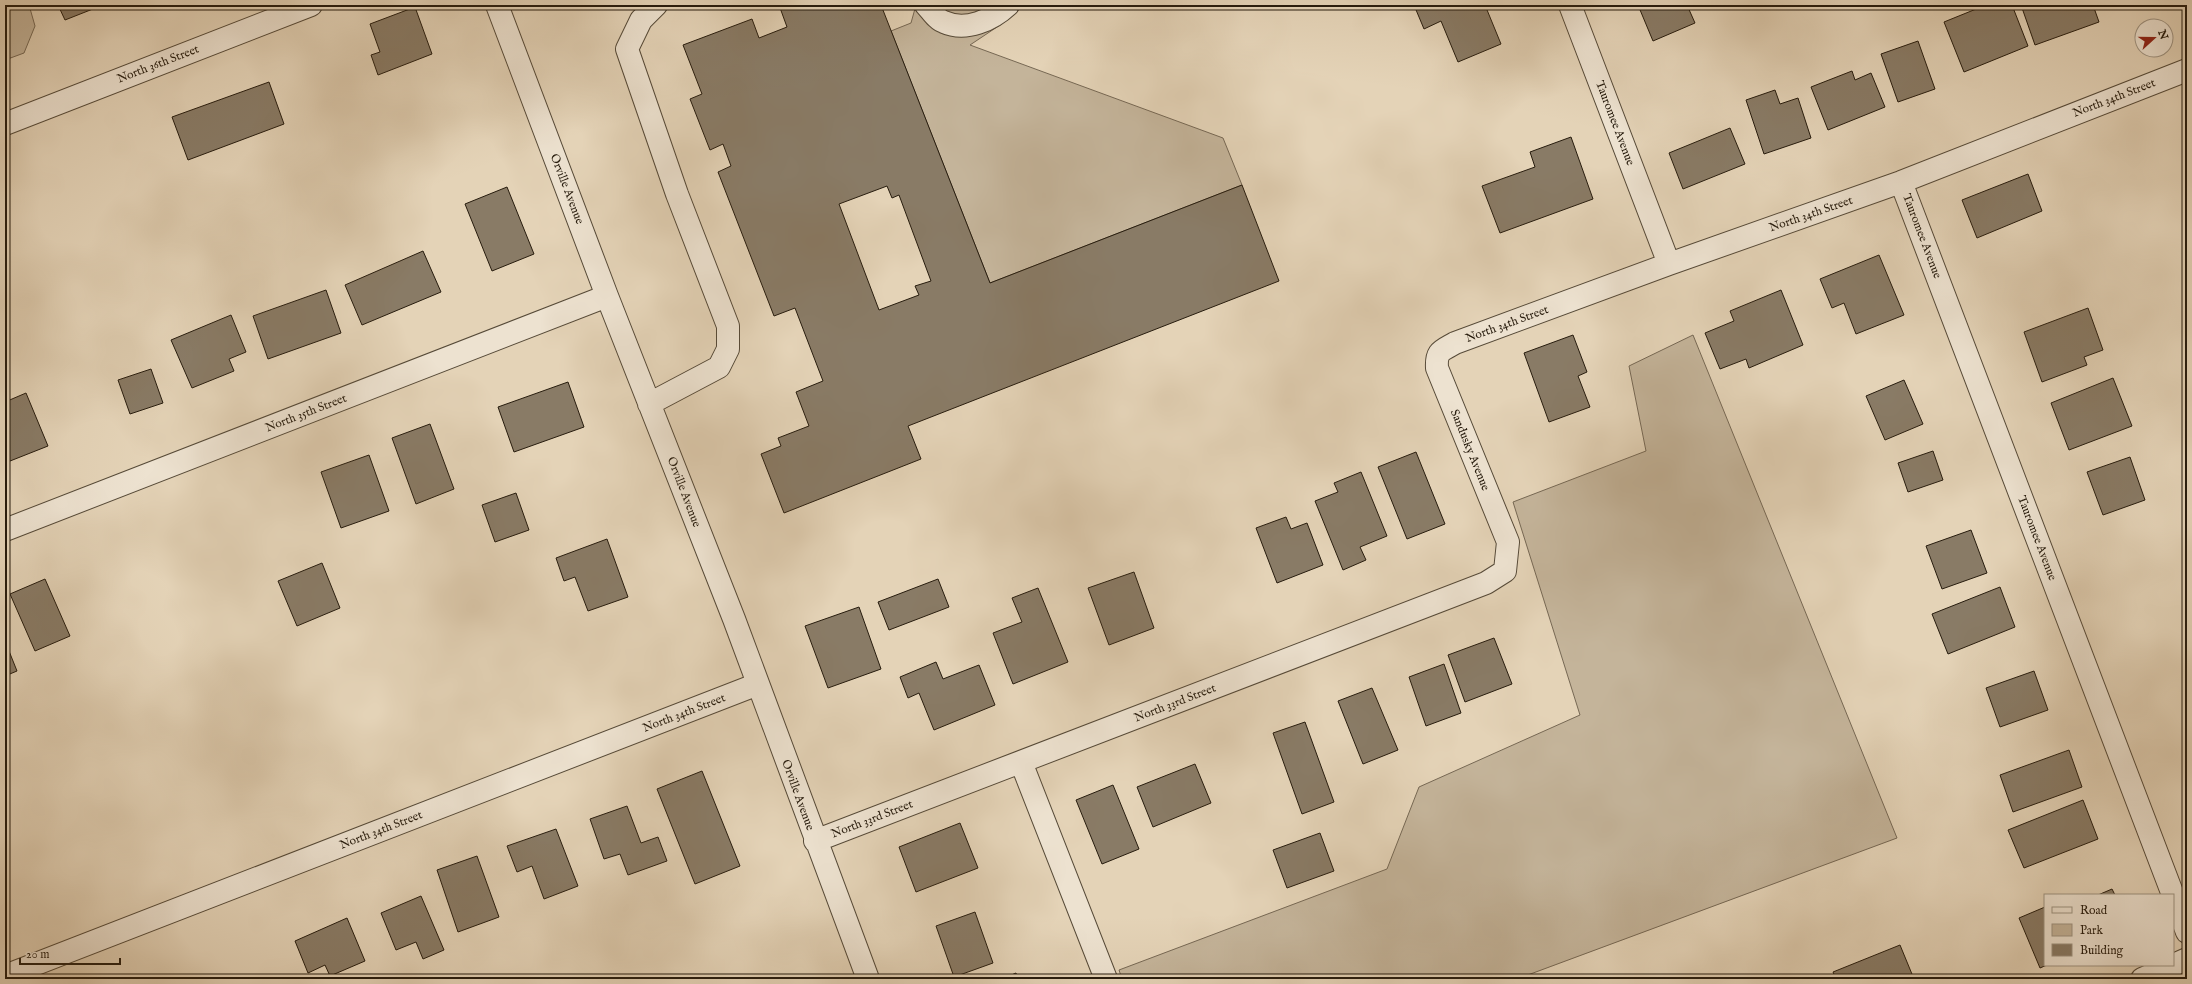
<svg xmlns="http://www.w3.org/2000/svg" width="2192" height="984" font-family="'IM FELL English',serif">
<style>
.green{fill:#c4b49a;stroke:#766854}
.building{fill:#897b66;stroke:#271c0e;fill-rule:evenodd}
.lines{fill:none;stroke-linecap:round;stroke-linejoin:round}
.minor-casing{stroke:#564a38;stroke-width:24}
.minor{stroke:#ede2d0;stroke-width:22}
.labels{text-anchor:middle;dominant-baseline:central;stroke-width:4;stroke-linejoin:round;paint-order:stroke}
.street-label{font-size:12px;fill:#271c0e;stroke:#ede2d0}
</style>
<rect width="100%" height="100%" fill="#e4d3b7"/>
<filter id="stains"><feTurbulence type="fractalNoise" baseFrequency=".005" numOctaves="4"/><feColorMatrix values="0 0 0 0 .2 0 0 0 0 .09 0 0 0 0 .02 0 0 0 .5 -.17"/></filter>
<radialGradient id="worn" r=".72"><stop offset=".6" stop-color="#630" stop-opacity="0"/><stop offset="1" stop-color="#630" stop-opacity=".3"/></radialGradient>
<path class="green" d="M5,5H29L35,26L24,53L5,60Z
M916,5H1006L1009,11L1003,23L970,45L1223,138L1242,185L990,283L891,31L911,23Z
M1693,335L1897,838L1517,979H1122L1119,970L1387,869L1419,787L1580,715L1513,502L1646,451L1629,366Z"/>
<path class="building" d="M58,5H103L65,20Z
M779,5H881L990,283L1242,185L1279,281L908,426L921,459L784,513L761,454L781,446L778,438L809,426L796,392L823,381L795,308L774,316L718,172L731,166L723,144L710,150L690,99L702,94L683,45L752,19L759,38L787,27ZM887,186L892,198L899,195L931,281L915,286L919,295L879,310L839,204Z
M1414,5H1485L1501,44L1458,62L1441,21L1424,29Z
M1638,5H1687L1695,23L1653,41Z
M1986,5H2012L2028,46L1964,72L1944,22Z
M2021,5H2093L2099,22L2035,45Z
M415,7L432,54L378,75L371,55L380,52L370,24Z
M1918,41L1935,89L1898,102L1881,54Z
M1852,71L1855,80L1871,73L1885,107L1828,130L1811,87Z
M269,82L284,124L188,160L172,117Z
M1775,90L1780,104L1798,98L1811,138L1764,154L1746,100Z
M1730,128L1745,164L1683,189L1669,153Z
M1571,137L1593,199L1500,233L1482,186L1535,167L1530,152Z
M2028,174L2042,211L1977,238L1962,200Z
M507,187L534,254L492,271L465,204Z
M423,251L441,292L362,325L345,285Z
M1879,255L1904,315L1856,334L1844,303L1832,308L1820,279Z
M326,290L341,333L268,359L253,316Z
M1781,290L1803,345L1749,368L1746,359L1720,369L1705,333L1734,321L1730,311Z
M2088,308L2103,350L2084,357L2087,365L2042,382L2024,332Z
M231,315L246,352L229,359L234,371L192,388L171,340Z
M1573,335L1587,372L1578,376L1590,407L1549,422L1524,353Z
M151,369L163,403L130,414L118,380Z
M2113,378L2132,426L2069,450L2051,403Z
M1904,380L1923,424L1885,440L1866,396Z
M568,382L584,427L514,452L498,407Z
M26,393L48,446L5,463V402Z
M430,424L454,489L416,504L392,438Z
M1933,451L1943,480L1908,492L1898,463Z
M1416,452L1445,524L1407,539L1378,467Z
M369,455L389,511L341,528L321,472Z
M2130,457L2145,500L2103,515L2087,472Z
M1361,472L1387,536L1360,547L1366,560L1343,570L1315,501L1338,492L1334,483Z
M516,493L529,530L495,542L482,505Z
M1286,517L1291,529L1307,523L1323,565L1277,583L1256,528Z
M1971,530L1987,573L1942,589L1926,546Z
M607,539L628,597L588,611L575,577L564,581L556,558Z
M322,563L340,608L297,626L278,581Z
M1134,572L1154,628L1109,645L1088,588Z
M45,579L70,636L35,651L10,594Z
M938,579L949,607L889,630L878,602Z
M2000,587L2015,627L1948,654L1932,614Z
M1038,588L1068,662L1013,684L993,633L1022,622L1012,598Z
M859,607L881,669L828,688L805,626Z
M1494,638L1512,684L1465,702L1448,655Z
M5,641L17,671L5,676Z
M936,662L943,679L979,665L995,705L934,730L919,693L908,698L900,677Z
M1444,664L1461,713L1426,726L1409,677Z
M2034,671L2048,710L2000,727L1986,688Z
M1372,688L1398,750L1363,764L1338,701Z
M1305,722L1334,802L1302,814L1273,733Z
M2069,750L2082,787L2013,812L2000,775Z
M1195,764L1211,803L1153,827L1137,787Z
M702,771L740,866L695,884L657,789Z
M1113,785L1139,849L1102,864L1076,800Z
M2083,800L2098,839L2024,868L2008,830Z
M627,806L641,843L658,837L667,861L628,875L620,854L604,859L590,819Z
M960,823L978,868L916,892L899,847Z
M556,829L578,886L544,899L532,866L517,872L507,846Z
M1320,833L1334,871L1287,888L1273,850Z
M477,856L499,917L458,932L437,870Z
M2112,889L2115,895H2098Z
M421,896L444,950L423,959L416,942L396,950L381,913Z
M2045,907V965H2047L2040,968L2019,918Z
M975,912L993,963L954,977L936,926Z
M347,918L365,961L330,976L325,965L308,973L295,941Z
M1900,945L1914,979H1836L1833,972Z
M1016,973L1018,979H1002Z"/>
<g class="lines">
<g class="minor-casing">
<path id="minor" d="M497,5L607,296L734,619L868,979
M926,5C931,10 937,20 944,22C966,32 992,20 1008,5
M1570,5L1669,264
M5,124L311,5
M1901,182L2173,895
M649,404L719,367L728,349V326L677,194L627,49L641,20L656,5
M5,530L607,296
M1021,762L1106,979
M815,841L1486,583L1505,571L1508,542L1437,368C1436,351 1441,351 1455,343L1669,264L1901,182L2187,70
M2173,895L2187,932
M5,976L758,684
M2142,979L2187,959"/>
</g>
<use href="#minor" class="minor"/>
</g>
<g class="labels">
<g class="street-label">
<text transform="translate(158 64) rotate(-21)">North 36th Street</text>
<text transform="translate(2114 98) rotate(-21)">North 34th Street</text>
<text transform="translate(1615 123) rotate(69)">Tauromee Avenue</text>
<text transform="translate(567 189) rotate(69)">Orville Avenue</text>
<text transform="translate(1811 214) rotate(-19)">North 34th Street</text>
<text transform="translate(1922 236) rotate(69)">Tauromee Avenue</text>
<text transform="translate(1507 324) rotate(-20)">North 34th Street</text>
<text transform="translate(306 413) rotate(-21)">North 35th Street</text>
<text transform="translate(1470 450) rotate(68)">Sandusky Avenue</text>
<text transform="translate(684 492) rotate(69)">Orville Avenue</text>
<text transform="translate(2037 538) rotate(69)">Tauromee Avenue</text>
<text transform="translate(1175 703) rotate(-21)">North 33rd Street</text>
<text transform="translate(684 713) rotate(-21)">North 34th Street</text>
<text transform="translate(798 795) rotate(70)">Orville Avenue</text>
<text transform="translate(872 819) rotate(-21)">North 33rd Street</text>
<text transform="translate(381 830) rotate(-21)">North 34th Street</text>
</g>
</g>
<rect width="2192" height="984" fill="none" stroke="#e4d3b7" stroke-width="20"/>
<rect x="6" y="6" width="2180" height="972" fill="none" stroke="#271c0e" stroke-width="2"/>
<rect x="10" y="10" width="2172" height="964" fill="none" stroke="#271c0e"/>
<rect x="2044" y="894" width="130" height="72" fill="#ede2d0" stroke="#9e9382"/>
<rect x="2052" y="907" width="20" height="6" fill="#ede2d0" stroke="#9e9382"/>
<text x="2080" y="914" font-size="12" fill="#271c0e">Road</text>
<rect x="2052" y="924" width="20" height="12" fill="#c4b49a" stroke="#9e9382"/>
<text x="2080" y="934" font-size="12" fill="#271c0e">Park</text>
<rect x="2052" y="944" width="20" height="12" fill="#897b66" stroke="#9e9382"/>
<text x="2080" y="954" font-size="12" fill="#271c0e">Building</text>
<g transform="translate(2154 38) rotate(69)"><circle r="19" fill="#ede2d0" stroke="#9e9382"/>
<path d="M0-3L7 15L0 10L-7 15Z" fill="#8f2418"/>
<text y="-6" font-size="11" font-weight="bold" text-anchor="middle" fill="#271c0e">N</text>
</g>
<path d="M20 958v6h100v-6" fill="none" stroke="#271c0e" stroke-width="2"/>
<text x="26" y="958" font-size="12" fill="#271c0e" stroke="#ede2d0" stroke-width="3" paint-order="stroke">20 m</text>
<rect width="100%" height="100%" filter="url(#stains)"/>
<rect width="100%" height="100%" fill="url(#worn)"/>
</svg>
